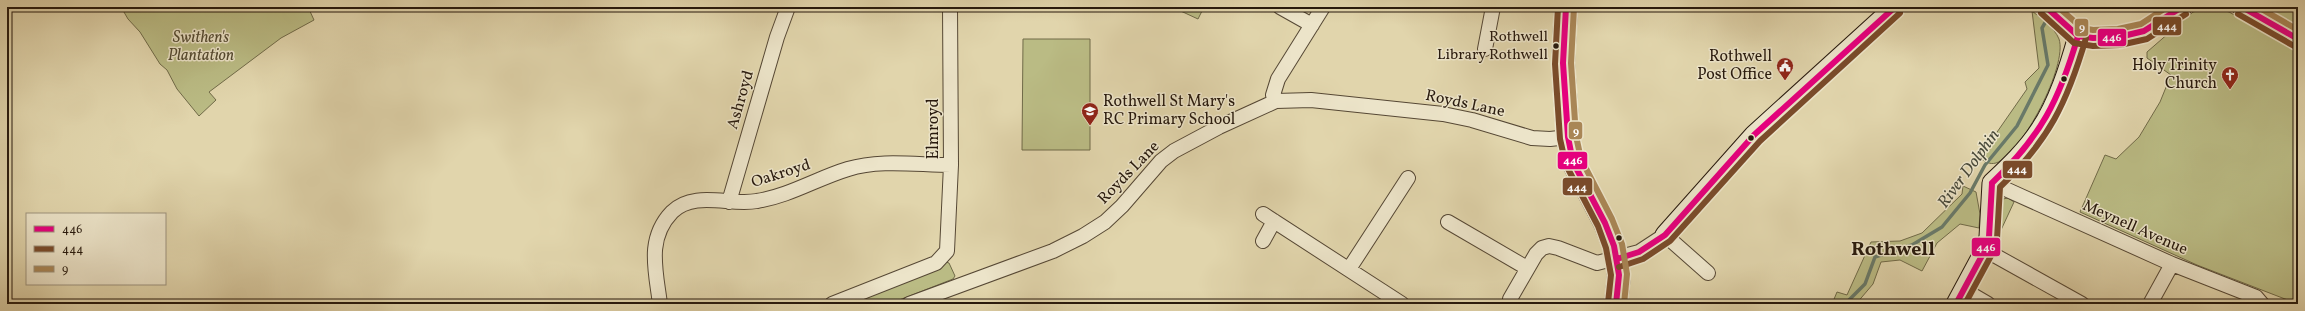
<svg xmlns="http://www.w3.org/2000/svg" width="2305" height="311" font-family="Vollkorn,serif">
<style>
.green{fill:#babb84;stroke:#706a48}
.lines{fill:none;stroke-linecap:round;stroke-linejoin:round}
.stream{stroke:#697968;stroke-width:3.5}
.street-casing{stroke:#564835;stroke-width:16}
.secondary-casing{stroke:#27190d;stroke-width:21}
.primary-casing{stroke:#27190d;stroke-width:24}
.street{stroke:#ece4c9;stroke-width:14}
.secondary{stroke:#ece4c9;stroke-width:19}
.primary{stroke:#e1d5ac;stroke-width:22}
.bus-1-casing{stroke:#ece4c9;stroke-width:9}
.bus-2-casing{stroke:#ece4c9;stroke-width:9}
.bus-3-casing{stroke:#ece4c9;stroke-width:9}
.bus-1{stroke:#e5007d;stroke-width:6}
.bus-2{stroke:#7a4b2a;stroke-width:6}
.bus-3{stroke:#a98656;stroke-width:6}
.bus-dot{fill:#27190d;stroke:#ece4c9;stroke-width:1.5}
.labels{text-anchor:middle;dominant-baseline:central;stroke-width:3;stroke-linejoin:round;paint-order:stroke}
.bus-label{font-size:15px;fill:#27190d;stroke:#ece4c9;text-anchor:end}
.park-label{font-size:16px;font-style:italic;fill:#534a31;stroke:#ece4c9}
.poi-label{font-size:16px;fill:#27190d;stroke:#ece4c9;text-anchor:end}
.street-label{font-size:16px;fill:#27190d;stroke:#ece4c9}
.water-label{font-size:17px;font-style:italic;fill:#48493a;stroke:#ece4c9}
.district-label{font-size:20px;font-weight:bold;fill:#27190d;stroke:#ece4c9}
.line-badge{stroke:#ece4c9;stroke-width:1.5}
.badge-label{font-size:11px;text-anchor:middle;font-weight:bold;fill:#fff}
</style>
<rect width="100%" height="100%" fill="#e1d5ac"/>
<filter id="stains"><feTurbulence type="fractalNoise" baseFrequency=".005" numOctaves="4"/><feColorMatrix values="0 0 0 0 .2 0 0 0 0 .09 0 0 0 0 .02 0 0 0 .5 -.17"/></filter>
<radialGradient id="worn" r=".72"><stop offset=".6" stop-color="#630" stop-opacity="0"/><stop offset="1" stop-color="#630" stop-opacity=".3"/></radialGradient>
<path class="green" d="M121,7H308L314,20L281,38L209,92L216,100L199,116L177,89L167,70L160,64L140,32L128,19Z
M1172,7H1204L1198,19Z
M2211,7L2229,12L2298,50V304L2197,265L2080,212L2105,155L2116,159L2139,137L2160,102L2171,75L2147,58V52L2193,12Z
M2263,7H2298V29Z
M2032,11C2042,19 2054,27 2059,39C2068,65 2022,154 1996,163C1989,165 1985,161 1979,158L2027,89L2025,82L2039,68Z
M1023,39H1090V150H1022Z
M1963,186L1976,192L1980,214L1979,228L1960,224L1937,243L1922,271L1900,260L1881,262L1873,284L1856,304H1832L1837,292L1847,295L1871,242L1900,241L1922,233L1962,194Z
M2003,199L2008,198L2014,202L2001,230L1999,229V202Z
M946,262L949,263L955,276L953,279L889,304H846Z"/>
<g class="lines">
<path class="stream" d="M1845,304L1865,284L1875,257L1912,245L1942,227L1970,193L1985,165L2017,126L2048,65L2042,28L2049,16"/>
<g class="street-casing">
<path id="street" d="M1280,7L1312,25
M1485,49L1493,7
M1276,101L1273,95L1278,79L1323,7
M1992,183L2172,264L2256,297L2262,304
M729,202L777,37L788,7
M1263,214L1402,304
M1448,222L1527,268
M1263,241L1274,221
M1985,250L2082,304
M1349,269L1408,178
M1964,290L1988,304
M1510,299L1536,254L1542,248L1549,246L1558,248L1597,263L1639,252L1665,235L1708,273
M660,304C656,271 646,239 672,212C694,190 730,206 757,201C789,196 818,178 848,169C880,159 918,165 951,165
M832,304L936,263L947,251L951,165L950,7
M909,304L1053,251L1083,236L1105,222L1122,206L1161,161L1174,151L1219,127L1276,101L1311,100L1443,114L1472,120L1532,138L1550,139L1568,137
M2150,304L2172,264"/>
</g>
<g class="secondary-casing">
<path id="secondary" d="M2046,7L2078,36L2093,38L2119,37L2144,31L2182,7
M2242,7L2298,39
M1665,235L1754,135L1895,7
M1956,304L1985,250L1989,237L1992,183C2009,167 2027,150 2040,130C2058,103 2069,68 2078,36"/>
</g>
<g class="primary-casing">
<path id="primary" d="M1566,7L1563,63L1568,137L1573,162L1605,223L1614,246L1619,275L1616,304"/>
</g>
<use href="#street" class="street"/>
<use href="#secondary" class="secondary"/>
<use href="#primary" class="primary"/>
<g class="bus-1-casing">
<path id="bus-1" d="M1566,7L1563,63L1568,137L1573,162L1605,223L1614,246L1619,275L1616,304
M2046,7L2078,36L2093,38L2119,37L2144,31L2182,7
M2242,7L2298,39
M1992,183C2041,136 2059,101 2078,36
M1617,259L1639,252L1665,235L1754,135L1895,7
M1956,304L1985,250L1989,237L1992,183"/>
</g>
<g class="bus-2-casing">
<path id="bus-2" d="M1558,7L1555,64L1560,139L1566,165L1598,226L1606,248L1611,275L1608,303
M2041,13L2074,43L2093,46L2120,45L2147,39L2186,14
M2238,14L2294,46
M1619,267L1643,259L1670,241L1760,141L1900,13
M1965,304L1992,254L1997,239L2000,187C2049,140 2067,103 2086,38"/>
</g>
<g class="bus-3-casing">
<path id="bus-3" d="M1574,7L1571,63L1576,136L1581,159L1612,219L1622,244L1627,274L1624,304
M2058,7L2082,28L2093,30L2118,29L2141,24L2167,7
M2258,7L2298,30"/>
</g>
<use href="#bus-1" class="bus-1"/>
<use href="#bus-2" class="bus-2"/>
<use href="#bus-3" class="bus-3"/>
</g>
<defs>
<g id="civic-pin" transform="scale(0.9)"><path d="M0 17L-7.5 6A9.5 9.5 0 1 1 7.5 6Z" fill="#8f2418" stroke="#ece4c9"/><path d="M-.6-6.5H3V-4.5H.6V-3L4-1V1h2V6H-6V1h2V-1L-.6-3ZM-1.2 2.5V6h2.4V2.5Z" fill="#fff"/></g>
<g id="church-pin" transform="scale(0.9)"><path d="M0 17L-7.5 6A9.5 9.5 0 1 1 7.5 6Z" fill="#8f2418" stroke="#ece4c9"/><path d="M-1.2-6h2.4v3.5h3.3v2.4h-3.3V6h-2.4V-.1h-3.3v-2.4h3.3Z" fill="#fff"/></g>
<g id="school-pin" transform="scale(0.9)"><path d="M0 17L-7.5 6A9.5 9.5 0 1 1 7.5 6Z" fill="#8f2418" stroke="#ece4c9"/><path d="M0-5L7-2L0 1L-7-2ZM-4 1L0 2.5L4 1V4Q0 6-4 4Z" fill="#fff"/></g>
</defs>
<g fill-rule="evenodd">
<use href="#civic-pin" x="1785" y="66"/>
<use href="#church-pin" x="2230" y="75"/>
<use href="#school-pin" x="1090" y="111"/>
</g>
<g class="bus-dot">
<circle cx="1556" cy="46" r="3.5"/>
<circle cx="2064" cy="79" r="3.5"/>
<circle cx="1751" cy="138" r="3.5"/>
<circle cx="1619" cy="238" r="3.5"/>
</g>
<g class="labels">
<g class="bus-label">
<text x="1548" y="37">Rothwell<tspan x="1548" dy="18">Library Rothwell</tspan></text>
</g>
<g class="park-label">
<text x="201" y="38">Swithen's<tspan x="201" dy="18">Plantation</tspan></text>
</g>
<g class="poi-label">
<text x="1772" y="57">Rothwell<tspan x="1772" dy="18">Post Office</tspan></text>
<text x="2217" y="66">Holy Trinity<tspan x="2217" dy="18">Church</tspan></text>
<text x="1103" y="102" text-anchor="start">Rothwell St Mary's<tspan x="1103" dy="18">RC Primary School</tspan></text>
</g>
<g class="street-label">
<text transform="translate(741 100) rotate(-74)">Ashroyd</text>
<text transform="translate(1465 104) rotate(12)">Royds Lane</text>
<text transform="translate(934 129) rotate(-90)">Elmroyd</text>
<text transform="translate(1129 173) rotate(-46)">Royds Lane</text>
<text transform="translate(781 174) rotate(-18)">Oakroyd</text>
<text transform="translate(2135 228) rotate(24)">Meynell Avenue</text>
</g>
<g class="water-label">
<text transform="translate(1969 169) rotate(-54)">River Dolphin</text>
</g>
<g class="district-label">
<text x="1893" y="250">Rothwell</text>
</g>
</g>
<g class="line-badge">
<rect x="2152" y="16" width="30" height="20" rx="4" fill="#7a4b2a"/>
<rect x="2074" y="18" width="15" height="19" rx="4" fill="#a98656"/>
<rect x="2097" y="28" width="30" height="19" rx="4" fill="#e5007d"/>
<rect x="1568" y="121" width="15" height="19" rx="4" fill="#a98656"/>
<rect x="1557" y="151" width="31" height="19" rx="4" fill="#e5007d"/>
<rect x="2002" y="160" width="31" height="19" rx="4" fill="#7a4b2a"/>
<rect x="1562" y="177" width="31" height="19" rx="4" fill="#7a4b2a"/>
<rect x="1971" y="237" width="30" height="20" rx="4" fill="#e5007d"/>
</g>
<g class="badge-label">
<text x="2167" y="30">444</text>
<text x="2082" y="31">9</text>
<text x="2112" y="41">446</text>
<text x="1576" y="135">9</text>
<text x="1573" y="164">446</text>
<text x="2017" y="173">444</text>
<text x="1577" y="191">444</text>
<text x="1986" y="251">446</text>
</g>
<rect width="2305" height="311" fill="none" stroke="#e1d5ac" stroke-width="24"/>
<rect x="8" y="8" width="2289" height="295" fill="none" stroke="#27190d" stroke-width="2"/>
<rect x="12" y="12" width="2281" height="287" fill="none" stroke="#27190d"/>
<rect x="26" y="213" width="140" height="72" fill="#ece4c9" stroke="#9d937e"/>
<rect x="34" y="226" width="20" height="6" fill="#e5007d" stroke="#9d937e"/>
<text x="62" y="233" font-size="12" fill="#27190d">446</text>
<rect x="34" y="246" width="20" height="6" fill="#7a4b2a" stroke="#9d937e"/>
<text x="62" y="253" font-size="12" fill="#27190d">444</text>
<rect x="34" y="266" width="20" height="6" fill="#a98656" stroke="#9d937e"/>
<text x="62" y="273" font-size="12" fill="#27190d">9</text>
<rect width="100%" height="100%" filter="url(#stains)"/>
<rect width="100%" height="100%" fill="url(#worn)"/>
</svg>
